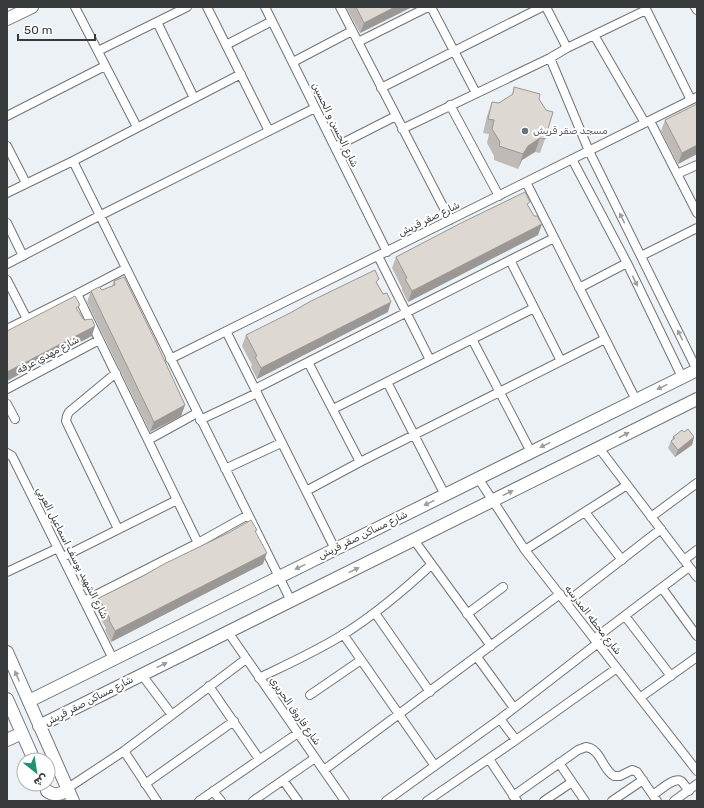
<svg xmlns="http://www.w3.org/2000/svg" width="704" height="808" font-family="Rubik,'Noto Sans Arabic',sans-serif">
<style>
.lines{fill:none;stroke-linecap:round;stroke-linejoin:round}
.street-casing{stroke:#6f7478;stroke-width:10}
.secondary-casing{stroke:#6f7478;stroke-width:14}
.street{stroke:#fff;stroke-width:8}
.secondary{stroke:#fff;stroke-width:12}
.wall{fill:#bfbab5}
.shaded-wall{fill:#9b9794}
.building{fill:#ded8d3;stroke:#9b9794}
.oneway{fill:#9c9d9e}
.worship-dot{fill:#6b7280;stroke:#fff;stroke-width:1.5}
.labels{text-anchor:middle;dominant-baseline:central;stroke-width:4;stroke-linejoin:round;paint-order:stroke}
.street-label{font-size:10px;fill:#383b3c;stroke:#fff}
.worship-label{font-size:10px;fill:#5b616d;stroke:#fff;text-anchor:start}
</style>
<rect width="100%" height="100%" fill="#ecf1f6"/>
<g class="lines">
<g class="street-casing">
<path id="street" d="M75,7L137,127
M207,7L269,131
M265,7L387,252
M340,7L450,220
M431,7L476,93
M546,7L567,48
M645,7L691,100
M695,7L697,10
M157,22L194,98
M594,35L645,123
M358,42L428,7
M226,45L272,21
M98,51L187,7
M550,58L589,151L697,370
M293,62L352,31
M381,88L542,7
M450,105L499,196
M7,116L105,66
M650,121L697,213
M402,129L550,58L567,48L646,10
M7,146L26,183
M335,147L396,116
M572,159L627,263L682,377
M73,161L291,601
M677,174L697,165
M526,182L636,400
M7,193L73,161L241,74
M7,223L23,256
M378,256L430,360
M641,256L697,228
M510,260L561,361
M7,264L99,216L315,108
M7,280L27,319
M579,288L627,263
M77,294L198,543
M7,329L77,294L125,269
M226,331L335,549
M472,339L531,452
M170,359L697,97
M308,362L360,462
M116,373L69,412L67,416L66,421L118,529
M387,382L445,495
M7,389L99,340
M255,389L308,362L554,238
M7,404L15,419
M333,409L534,308
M200,420L257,393
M148,440L197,413
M599,448L697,577
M7,453L12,456L113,659
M225,469L281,443
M478,478L525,550L697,771
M306,491L360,462L605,339
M585,512L622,560
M651,517L697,483
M414,540L491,646
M525,550L627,485
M63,557L177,500
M684,560L697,550
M7,572L58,548
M662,588L697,636
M84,601L198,543L248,515
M567,602L661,529
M375,613L430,692
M467,614L503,587
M625,616L671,676
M228,632L345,801
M343,634L435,766
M594,639L689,567
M477,657L514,708
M142,675L172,715
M259,678C288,664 317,651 344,634C376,614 404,590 431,565
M209,686L259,759
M310,695L361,660
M641,697L697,657
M500,719L516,740
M124,751L157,801
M489,759L517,801
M559,763L585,801
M324,770L560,594
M283,780L298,801
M145,784L234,721
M68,788L124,751L246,659
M213,791L221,801
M653,795C659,791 674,777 681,781C684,783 686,788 689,791
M513,796L578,750L586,747C601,749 602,769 614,776H620L632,770L637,772L657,801
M199,801L298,733
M253,801L315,758
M386,801L500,719L598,643
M427,801L516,740L617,668
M544,801L572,782
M612,801L643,780
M674,801L697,784"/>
</g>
<g class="secondary-casing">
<path id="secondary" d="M7,19L32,7
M7,652L73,801
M7,699L34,760
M29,701L697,370
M39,726L697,399
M7,740L22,733
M47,791C54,796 62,795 68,788"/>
</g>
<use href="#street" class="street"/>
<use href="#secondary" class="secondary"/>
</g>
<path class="wall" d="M346,7H412L360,33Z
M514,87L539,99L545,139L540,153L535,152L522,160L518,169L494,160V156L487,143L489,134L483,133L487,116L492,102L499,103L512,95Z
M665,120L697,154L678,164L661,131Z
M528,207L534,216L542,224L538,235L408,302L402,290V288L392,268L396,257Z
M114,281L185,405L181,416L150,432L87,302L91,291L102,290L112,286Z
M378,284L388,312L257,379L251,367L252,365L242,346L246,335Z
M684,432L694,437L692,445L675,457L668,448L671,441L672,440L673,437Z
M257,530L256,532L263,564L111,642L105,630L106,628L95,609L99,598Z"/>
<path class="shaded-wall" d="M395,7H412L360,33L364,23Z
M540,138L535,152L522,160L518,169L523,154L528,146Z
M697,145V154L678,164L682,153Z
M542,224L538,235L408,302L412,291Z
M391,302L388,312L257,379L261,368Z
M95,326L92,336L7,381V372Z
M185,405L181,416L150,432L154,422Z
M694,437L692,445L675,457L678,450Z
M267,553L263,564L111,642L115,631Z"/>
<path class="building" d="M356,7H395L364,23Z
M514,87L540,94L539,99L546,110L553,112L545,139L540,138L528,146L523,154L499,146L500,142L492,129L494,120L488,119L492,102L499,103L513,94Z
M697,104V145L682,153L665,120Z
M525,192L530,202L527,204L534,216H537L542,224L412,291L405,279L407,278L396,257L461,223Z
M375,270L379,279L376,282L383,294L387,293L391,302L261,368L255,357L257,356L246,335L290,313L311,301Z
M124,277L155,340L185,405L154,422L91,291L99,287L102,290L115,285L114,281Z
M75,296L80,305L76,308L84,320L92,319L95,326L7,372V331Z
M688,429L694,437L678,450L671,441L675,438L673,437L682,430L684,432Z
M251,520L257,530L255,531L267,553L115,631L109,620L110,619L99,598L143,576L164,564L230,532Z"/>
<defs><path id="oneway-solid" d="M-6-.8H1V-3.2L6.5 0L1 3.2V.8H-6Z"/></defs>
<g class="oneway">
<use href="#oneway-solid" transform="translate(622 218) rotate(-116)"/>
<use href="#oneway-solid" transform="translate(635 281) rotate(64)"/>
<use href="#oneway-solid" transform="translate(680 335) rotate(-116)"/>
<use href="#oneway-solid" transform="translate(662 387) rotate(154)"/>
<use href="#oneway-solid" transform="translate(624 435) rotate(-27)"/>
<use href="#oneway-solid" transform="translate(545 445) rotate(154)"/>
<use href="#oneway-solid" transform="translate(508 493) rotate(-26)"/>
<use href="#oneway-solid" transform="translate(429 503) rotate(154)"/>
<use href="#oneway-solid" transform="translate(300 567) rotate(154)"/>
<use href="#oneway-solid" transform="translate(354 570) rotate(-26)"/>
<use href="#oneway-solid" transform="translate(162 665) rotate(-26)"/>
<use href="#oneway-solid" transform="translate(17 676) rotate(-114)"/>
</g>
<circle class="worship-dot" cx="525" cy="131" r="4"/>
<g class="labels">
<g class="street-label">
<text transform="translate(335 125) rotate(64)">شارع الحسن و الحسين</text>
<text transform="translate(429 219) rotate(-26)">شارع صقر قريش</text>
<text transform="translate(48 355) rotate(-28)">شارع مهدي عرفه</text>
<text transform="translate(363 535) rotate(-26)">شارع مساكن صقر قريش</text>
<text transform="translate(72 553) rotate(63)">شارع الشهيد يوسف اسماعيل العربي</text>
<text transform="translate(593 620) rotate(52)">شارع محطه المدرسه</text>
<text transform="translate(89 701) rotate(-27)">شارع مساكن صقر قريش</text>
<text transform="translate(295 711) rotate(55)">شارع فاروق الحريري</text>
</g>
<g class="worship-label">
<text x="533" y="131">مسجد صقر قريش</text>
</g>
</g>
<rect width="704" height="808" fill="none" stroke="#383b3c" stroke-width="16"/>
<g transform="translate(36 772) rotate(150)"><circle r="19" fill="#ffffff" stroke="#afb1b1"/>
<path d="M0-3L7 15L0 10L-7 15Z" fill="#1e9173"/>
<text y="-6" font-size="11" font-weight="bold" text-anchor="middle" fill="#383b3c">ش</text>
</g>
<path d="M18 34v6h77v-6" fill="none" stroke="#383b3c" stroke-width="2"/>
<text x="24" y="34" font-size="12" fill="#383b3c" stroke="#ffffff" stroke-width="3" paint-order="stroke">50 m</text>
</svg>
